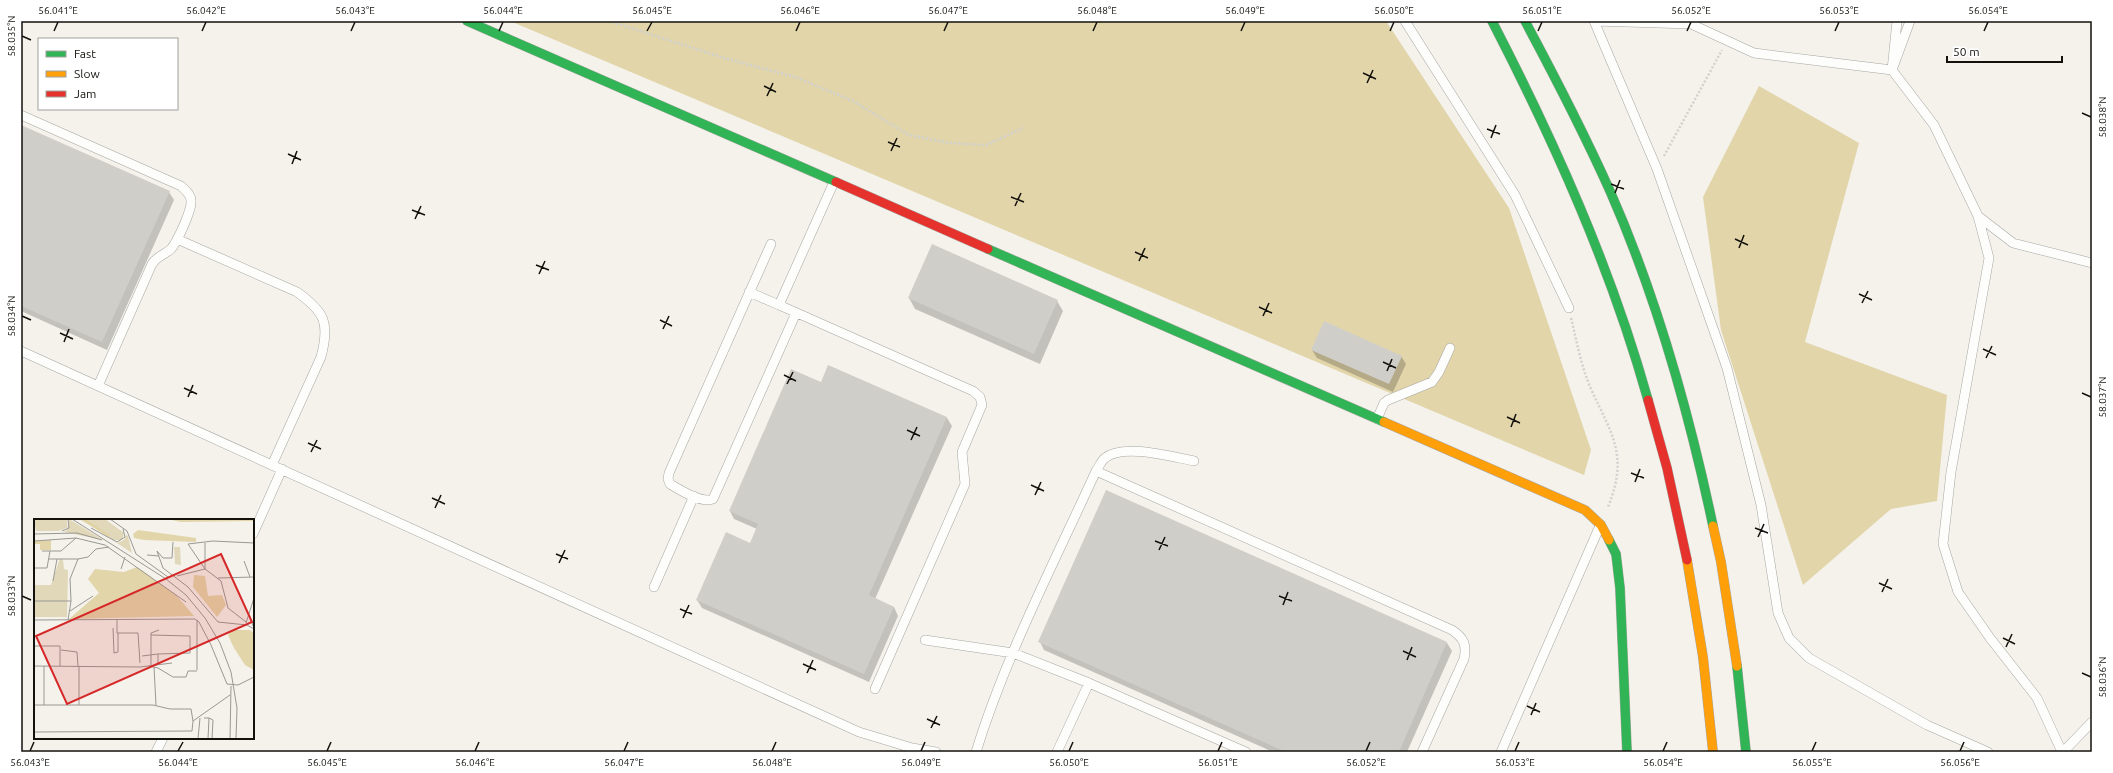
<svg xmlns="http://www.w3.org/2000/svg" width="2113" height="773" font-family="Ubuntu,sans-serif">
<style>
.forest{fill:#e2d5aa}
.shadow{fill:#0003}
.building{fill:#d0cec9}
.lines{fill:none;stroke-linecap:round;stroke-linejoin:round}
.lane-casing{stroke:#a8a6a1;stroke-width:10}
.fast-casing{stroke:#a8a6a1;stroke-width:10}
.slow-casing{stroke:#a8a6a1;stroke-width:10}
.jam-casing{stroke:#a8a6a1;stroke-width:10}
.path{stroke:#d1d1cf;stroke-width:2.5;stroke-dasharray:2 2;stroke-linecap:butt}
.lane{stroke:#fdfdfc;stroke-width:9}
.fast{stroke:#30b455;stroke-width:9}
.slow{stroke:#ff9f0a;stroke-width:9}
.jam{stroke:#e5322d;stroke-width:9}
.ticks{fill:none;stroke:#12110c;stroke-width:1.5}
.inset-river{fill:none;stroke:#e0d09c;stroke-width:2}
.inset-road{fill:none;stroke:#9a9892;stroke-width:1}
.view{fill:#d62828;fill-opacity:0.15;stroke:#d62828;stroke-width:2}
.inset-edge{fill:none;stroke:#12110c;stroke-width:2}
.neatline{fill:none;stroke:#12110c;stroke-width:1.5}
.ticks-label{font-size:10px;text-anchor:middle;fill:#12110c}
</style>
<rect width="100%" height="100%" fill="#f4f2eb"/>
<path class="forest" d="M510,21H1386L1509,208L1591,450L1584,475Z
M1759,86L1859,143L1805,342L1947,395L1937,501L1891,509L1803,585L1721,330L1703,197Z"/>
<path class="shadow" d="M21,126L169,192L174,200L107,350L21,311Z
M909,298L1057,301L1063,311L1040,364L915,309Z
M1312,350L1401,356L1406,364L1393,392L1317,358Z
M829,366L947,418L952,426L875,599L894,607L898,616L869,682L702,608L697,600L750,544L757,529L734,519L730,511L821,384Z
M1106,492L1447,643L1452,651L1407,752H1273L1044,650L1040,642Z"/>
<path class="building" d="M21,125L170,191L102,342L21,306Z
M932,244L1058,300L1034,354L908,298Z
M1324,321L1402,356L1389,384L1311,350Z
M828,365L947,417L869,595L894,607L864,674L696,600L726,532L750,543L758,524L729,511L791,369L821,382Z
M1106,490L1447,642L1399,752H1286L1038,642Z"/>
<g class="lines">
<g class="lane-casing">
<path id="lane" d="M1405,21L1515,195L1569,308
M1594,21L1657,169L1727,368L1761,505L1778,613L1789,638L1809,658L1927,725L1988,752
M1594,21L1691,24L1754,53L1892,70L1910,21
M1897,21L1892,70L1934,125L1978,216L1989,258L1951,472L1943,544L1958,592L1990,638L2037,698L2062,752
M21,115L181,186C185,190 191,194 191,201C192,210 177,242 171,249C164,255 157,256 152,264L98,386
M834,182L779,305L973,391L980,397L982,405L962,452L965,484L875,689
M1978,216L2013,243L2092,263
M177,239L297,292C325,312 330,323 321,357L272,465
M771,244L669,473L668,479L670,484C680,490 702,504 713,499L796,313
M749,292L779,305
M21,351L859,732L912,748L936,752
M1377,419L1384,403L1388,400L1432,382L1439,372L1450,348
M1096,471L1452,630C1464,638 1467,645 1464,659L1422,752
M253,534L282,469
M654,587L694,496
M925,640L1013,653L1089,683L1057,752
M1089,683L1246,752
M156,752L163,738
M976,752C1006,655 1054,563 1096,471C1099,467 1101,461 1105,458C1123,443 1172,457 1194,461
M1501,752L1599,528
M2063,752L2092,722"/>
</g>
<g class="fast-casing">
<path id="fast" d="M467,21L836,182
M1492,21C1555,143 1611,268 1648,400
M1525,21C1555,77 1584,133 1610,191C1657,298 1689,412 1713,526
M988,249L1384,422
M1609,540L1616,554L1620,588L1627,752
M1737,666L1746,752"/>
</g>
<g class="slow-casing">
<path id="slow" d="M1384,422L1585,510L1601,525L1609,540
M1713,526L1721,562L1737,666
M1687,560L1703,657L1713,752"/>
</g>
<g class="jam-casing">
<path id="jam" d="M836,182L988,249
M1648,400L1667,468L1687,560"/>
</g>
<path class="path" d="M609,21L724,58L795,77L853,101L909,135L949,143L986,145L1023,128
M1664,156L1722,50
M1571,318C1577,342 1581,366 1591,389C1612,435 1629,455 1608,507"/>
<use href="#lane" class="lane"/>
<use href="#fast" class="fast"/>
<use href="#slow" class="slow"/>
<use href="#jam" class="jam"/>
</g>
<path class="ticks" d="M54,31L58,22M202,31L206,22M351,31L355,22M499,31L503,22M647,31L652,22M796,31L800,22M944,31L948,22M1093,31L1097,22M1241,31L1245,22M1390,31L1394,22M1538,31L1542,22M1687,31L1691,22M1835,31L1839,22M1984,31L1988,22M22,36L31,40M1363,73L1376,79M1367,83L1373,70M764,86L776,92M767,96L773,83M2082,113L2091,117M1487,129L1500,134M1491,138L1496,125M888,142L900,147M891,151L897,138M288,154L301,160M292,164L297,151M1611,184L1624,189M1615,193L1620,180M1011,197L1024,202M1015,206L1021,193M412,210L425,215M415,219L421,206M1735,239L1748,245M1739,248L1744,235M1135,252L1148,258M1139,261L1145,248M536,265L549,270M539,274L545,261M1859,294L1872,300M1862,303L1868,291M1259,307L1272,313M22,316L31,320M1263,316L1269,303M660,320L672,326M663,329L669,316M60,333L73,339M64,342L69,329M1983,349L1996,355M1986,358L1992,346M1383,362L1396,368M1387,371L1392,359M784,375L796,381M787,384L793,372M184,388L197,394M2082,393L2091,397M188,397L193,385M1507,417L1520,423M1511,427L1516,414M907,430L920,436M911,440L917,427M308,443L321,449M311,452L317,440M1631,473L1644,478M1635,482L1640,469M1031,485L1044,491M1035,495L1041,482M432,498L445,504M435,508L441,495M1755,528L1768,533M1758,537L1764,524M1155,541L1168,546M1159,550L1165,537M556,554L568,559M559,563L565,550M1879,583L1892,589M1882,592L1888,579M22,596L31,600M1279,596L1292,601M1283,605L1288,592M680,609L692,614M683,618L689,605M2003,638L2015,644M2006,647L2012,634M1403,651L1416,657M1407,660L1412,647M803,664L816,670M807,673L813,660M2082,673L2091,677M1527,706L1540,712M1531,715L1536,703M927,719L940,725M931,728L937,716M30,751L34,742M178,751L183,742M327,751L331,742M475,751L479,742M624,751L628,742M772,751L776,742M921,751L925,742M1069,751L1073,742M1218,751L1222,742M1366,751L1370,742M1515,751L1519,742M1663,751L1667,742M1812,751L1816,742M1960,751L1964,742"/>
<g transform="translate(34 519)">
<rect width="220" height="220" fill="#f4f2eb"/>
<path d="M3,0H33V9L24,12H2L0,3ZM35,0L69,21L30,13L33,11ZM45,0H71L90,14L88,21H80ZM92,16L94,17L98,34L83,24L90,21ZM140,28H146L147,46L141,45ZM26,39L29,41L30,50L34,51L33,98H0V66H17Z" fill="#e1d8b9"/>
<path d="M133,0H220V2L147,3ZM104,11L162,19V23L110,21L100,19L99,15ZM17,21V31H6V25H0V22ZM103,48L143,77L160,97L35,100L65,74L54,60L61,50L90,53ZM160,56L171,57L174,77L188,76L192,86L183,98L159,68ZM197,111H216L220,114V151L211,146L200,129L194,116Z" fill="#e2d5aa"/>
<path class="inset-river" d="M49,0L75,17"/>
<path class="inset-road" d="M38,0L132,60L152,76L171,99L186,124L197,153L203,189L202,220M76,0L93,12L102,35L134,58M57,9L83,23L91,18L89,10M28,12L35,9L34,0M0,15L43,14L68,21M0,22L42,19L71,26L152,83M8,32H27L42,19M123,32L129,49L154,68L184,103L213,106L220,110M123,32L129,39H138L139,23M113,36L125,37M15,40H44M210,42L216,58M0,49H13L16,32M87,50L91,38M143,57L171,50V24M184,59L220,58M19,62L23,40M0,82H37M36,92L59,77M215,96L220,109M0,101L161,100L165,103L177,126L193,165L204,166L220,158M34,101L37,82L36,60L44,40L54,38L62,30L75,28M83,101V114H104L106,144M163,101V151M212,103L194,89L187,62L171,50L154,25L179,22L220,24M212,104L220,79M79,109L80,134L84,133V114M117,116L156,117V134L124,135M0,127H26V147M27,131L43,133L44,147M108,137L124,135V144M117,146V114L125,111M0,147L106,148L138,144M10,147V186M45,147V186M115,147L124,149L139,158H152L154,152H163M120,148L122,186M0,186H119L136,190H157L159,202M170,199H175L174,220M175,199L179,201L178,220M0,213L158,212L159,202L196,176M164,220L166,199M196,220L197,167"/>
<path class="view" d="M187,35L218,103L33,185L2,117Z"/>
<rect width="220" height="220" class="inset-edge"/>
</g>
<rect width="2113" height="773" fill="none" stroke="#ffffff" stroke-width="44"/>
<rect x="38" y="38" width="140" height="72" fill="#ffffff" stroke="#a0a09e"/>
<rect x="46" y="51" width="20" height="6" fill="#30b455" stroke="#a0a09e"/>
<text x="74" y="58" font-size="12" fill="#12110c">Fast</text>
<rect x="46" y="71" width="20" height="6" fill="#ff9f0a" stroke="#a0a09e"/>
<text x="74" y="78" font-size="12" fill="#12110c">Slow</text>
<rect x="46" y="91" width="20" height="6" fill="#e5322d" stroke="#a0a09e"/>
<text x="74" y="98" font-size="12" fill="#12110c">Jam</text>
<path d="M1947 56v6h115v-6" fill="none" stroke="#12110c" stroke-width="2"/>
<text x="1953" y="56" font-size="12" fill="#12110c" stroke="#ffffff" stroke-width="3" paint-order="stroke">50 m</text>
<rect x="22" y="22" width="2069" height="729" class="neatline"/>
<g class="ticks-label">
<text x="58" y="14">56.041°E</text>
<text x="206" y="14">56.042°E</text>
<text x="355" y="14">56.043°E</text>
<text x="503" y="14">56.044°E</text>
<text x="652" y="14">56.045°E</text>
<text x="800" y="14">56.046°E</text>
<text x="948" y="14">56.047°E</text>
<text x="1097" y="14">56.048°E</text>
<text x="1245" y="14">56.049°E</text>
<text x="1394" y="14">56.050°E</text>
<text x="1542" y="14">56.051°E</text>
<text x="1691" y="14">56.052°E</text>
<text x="1839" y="14">56.053°E</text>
<text x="1988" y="14">56.054°E</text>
<text transform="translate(11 36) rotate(-90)" y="4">58.035°N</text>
<text transform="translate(2102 117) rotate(-90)" y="4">58.038°N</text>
<text transform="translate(11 316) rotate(-90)" y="4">58.034°N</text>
<text transform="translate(2102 397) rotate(-90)" y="4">58.037°N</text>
<text transform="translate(11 596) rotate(-90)" y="4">58.033°N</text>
<text transform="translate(2102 677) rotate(-90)" y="4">58.036°N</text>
<text x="30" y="766">56.043°E</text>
<text x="178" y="766">56.044°E</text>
<text x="327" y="766">56.045°E</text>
<text x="475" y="766">56.046°E</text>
<text x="624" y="766">56.047°E</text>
<text x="772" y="766">56.048°E</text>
<text x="921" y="766">56.049°E</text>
<text x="1069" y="766">56.050°E</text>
<text x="1218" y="766">56.051°E</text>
<text x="1366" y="766">56.052°E</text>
<text x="1515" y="766">56.053°E</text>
<text x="1663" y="766">56.054°E</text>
<text x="1812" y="766">56.055°E</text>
<text x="1960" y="766">56.056°E</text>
</g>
</svg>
